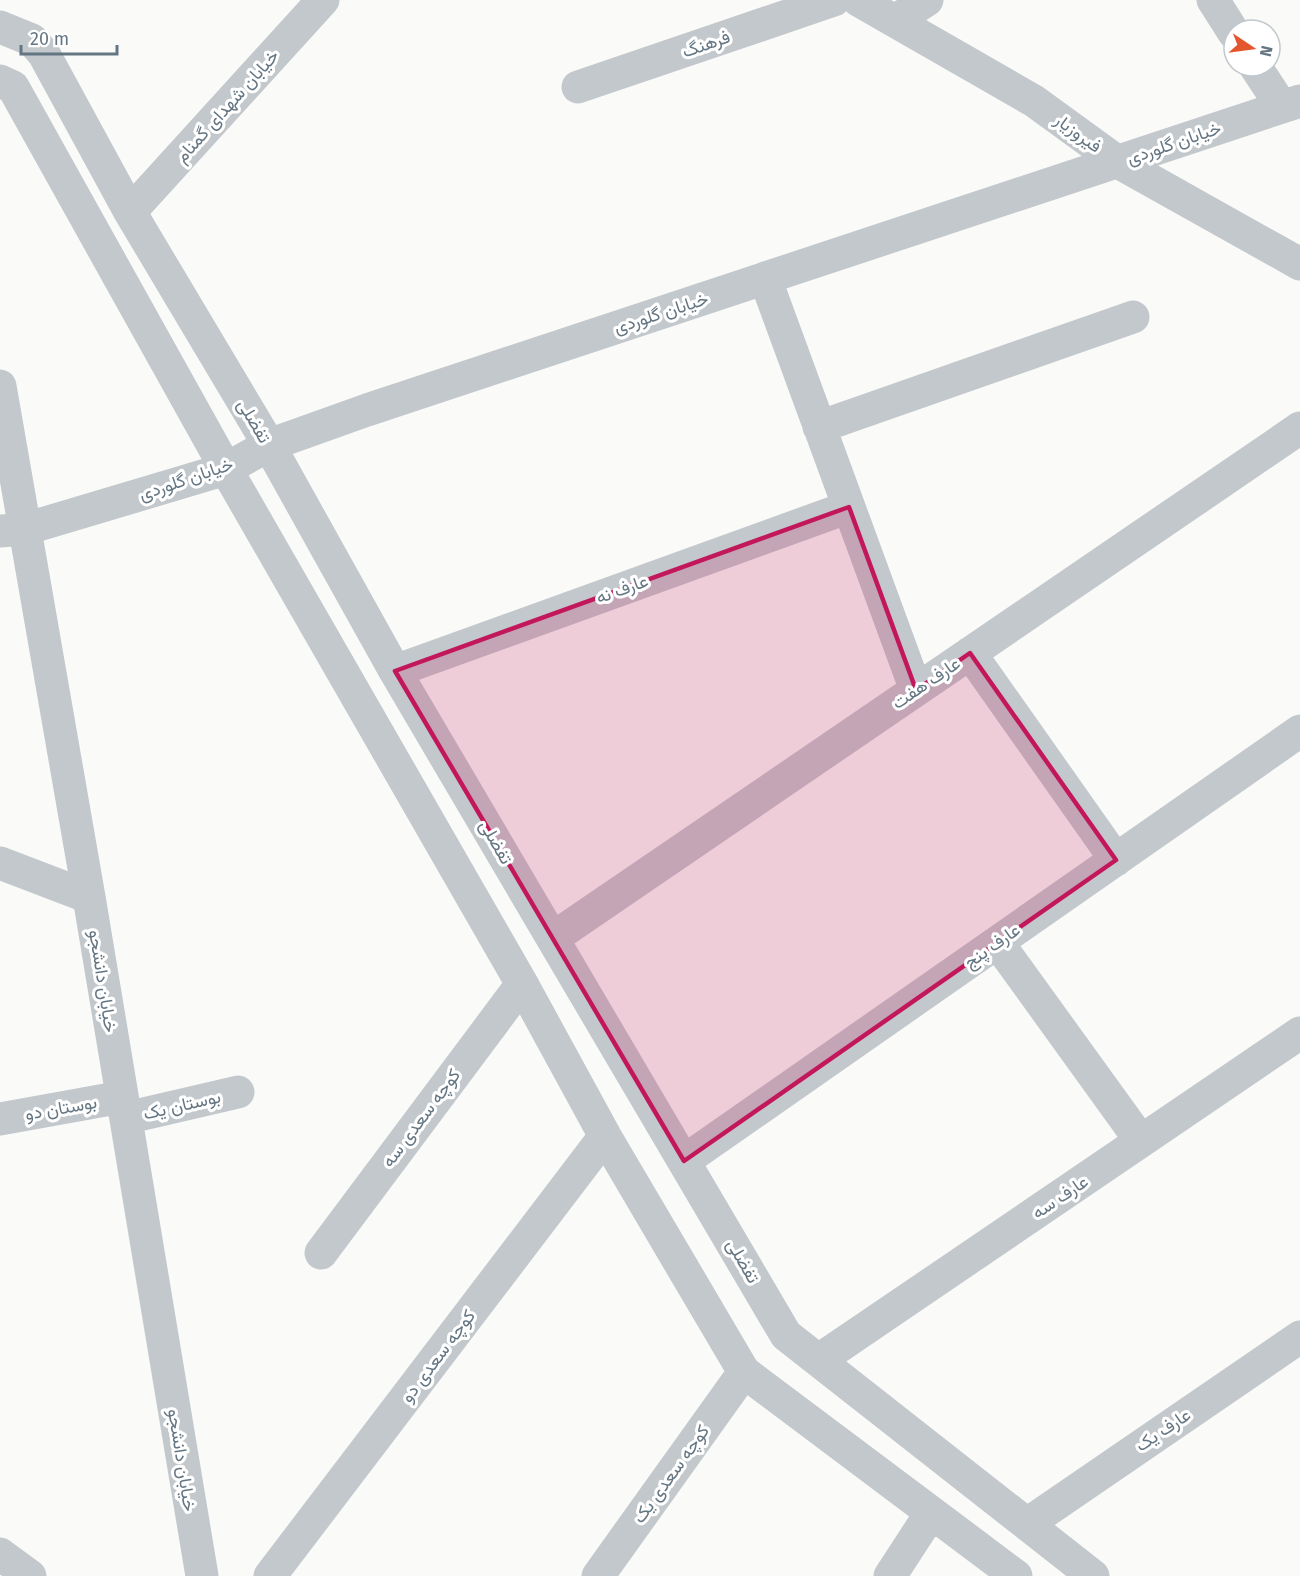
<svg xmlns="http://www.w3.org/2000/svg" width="1300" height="1576" font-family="'Fira Sans',Vazirmatn,sans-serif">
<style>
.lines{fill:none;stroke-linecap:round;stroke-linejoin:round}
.minor{stroke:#c3c8cc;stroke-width:33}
.marked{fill:#c2185b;fill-opacity:0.2;stroke:#c2185b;stroke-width:4.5;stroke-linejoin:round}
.labels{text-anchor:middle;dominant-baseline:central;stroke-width:6;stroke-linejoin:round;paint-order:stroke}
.street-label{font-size:18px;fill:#657683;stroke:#fff}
</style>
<rect width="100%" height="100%" fill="#fafaf8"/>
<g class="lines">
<path class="minor" d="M858,0L1034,101L1118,162L1300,264
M1213,0L1234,33
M895,21L927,0
M0,27L32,40L44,54L130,212L269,445L395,671L786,1335L1093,1576
M1255,66L1282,107
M0,81L13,87L226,469L522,984L605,1136L744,1372L1016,1576
M578,87L834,0
M130,212L323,0
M765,278L916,690
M0,386L89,897L202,1576
M819,427L1133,317
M0,531L25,529L226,469L269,445L367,410L1300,101
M970,653L1116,860
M395,671L849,507
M0,863L89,897
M553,938L1300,428
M998,943L1141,1141
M126,1118L238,1092
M0,1119L122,1097
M684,1161L1300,731
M321,1253L522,984
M819,1360L1300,1033
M1027,1524L1300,1337
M0,1554L30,1576
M270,1576L605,1136
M598,1576L744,1372
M890,1576L931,1513"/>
</g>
<path class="marked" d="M849,507L916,690L970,653L1116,860L684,1161L395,671Z"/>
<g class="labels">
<g class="street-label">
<text transform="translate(706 44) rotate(-19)">فرهنگ</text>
<text transform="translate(227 106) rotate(-48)">خیابان شهدای گمنام</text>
<text transform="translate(1078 133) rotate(36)">فیروزیار</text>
<text transform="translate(1174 143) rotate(-19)">خیابان گلوردی</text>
<text transform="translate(661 313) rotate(-18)">خیابان گلوردی</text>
<text transform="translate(254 421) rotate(59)">تفضلی</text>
<text transform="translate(186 479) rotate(-19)">خیابان گلوردی</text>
<text transform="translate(622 589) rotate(-20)">عارف نه</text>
<text transform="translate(926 683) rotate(-34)">عارف هفت</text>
<text transform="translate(496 842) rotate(60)">تفضلی</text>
<text transform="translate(992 946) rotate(-35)">عارف پنج</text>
<text transform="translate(103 981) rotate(81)">خیابان دانشجو</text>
<text transform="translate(182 1105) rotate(-13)">بوستان یک</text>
<text transform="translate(61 1108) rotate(-10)">بوستان دو</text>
<text transform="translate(421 1118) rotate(-53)">کوچه سعدی سه</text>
<text transform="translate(1060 1197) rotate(-34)">عارف سه</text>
<text transform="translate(743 1261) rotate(60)">تفضلی</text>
<text transform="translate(438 1356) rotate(-53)">کوچه سعدی دو</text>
<text transform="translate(1163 1430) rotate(-34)">عارف یک</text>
<text transform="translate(182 1460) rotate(81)">خیابان دانشجو</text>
<text transform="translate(671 1474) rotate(-54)">کوچه سعدی یک</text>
</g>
</g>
<g transform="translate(1252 48) rotate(103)"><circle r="28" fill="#ffffff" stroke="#c1c8cd" stroke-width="1.5"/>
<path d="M0-4.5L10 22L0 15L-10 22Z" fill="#e4572e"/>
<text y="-9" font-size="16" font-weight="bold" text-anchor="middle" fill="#657683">N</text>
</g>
<path d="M21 45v9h96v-9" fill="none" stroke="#657683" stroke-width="3"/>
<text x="30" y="45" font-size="18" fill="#657683" stroke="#ffffff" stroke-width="4.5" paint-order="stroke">20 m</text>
</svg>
